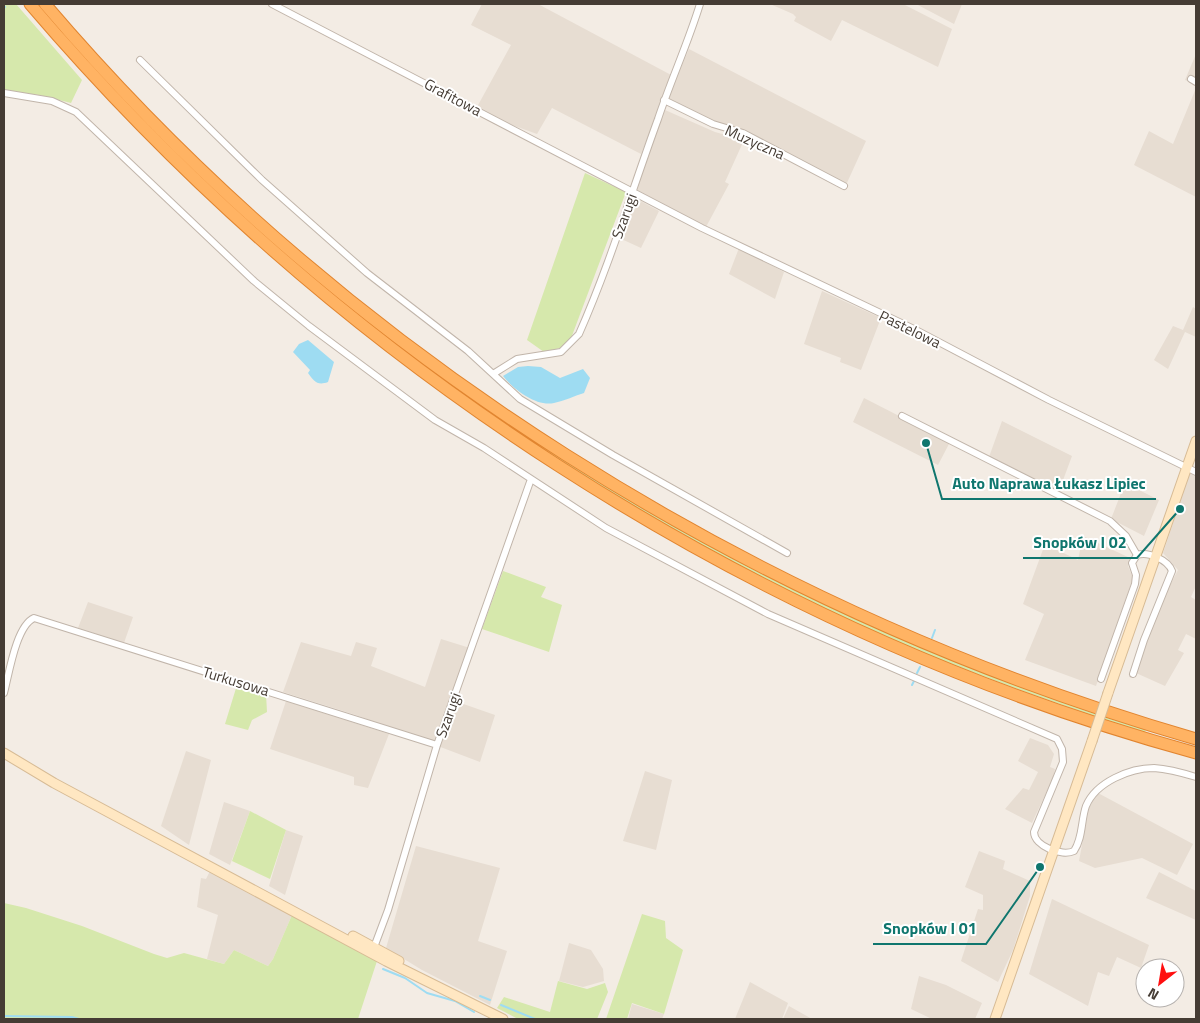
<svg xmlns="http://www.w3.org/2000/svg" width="1200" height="1023" font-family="'Titillium Web',sans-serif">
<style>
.residential{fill:#e7ddd2}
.green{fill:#d6e8ac}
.water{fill:#9edcf2}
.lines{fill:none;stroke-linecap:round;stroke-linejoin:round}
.stream{stroke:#9edcf2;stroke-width:2}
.street-casing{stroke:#c1b5aa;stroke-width:8}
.secondary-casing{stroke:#d7bb95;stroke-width:11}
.highway-casing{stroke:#e18530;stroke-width:13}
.street{stroke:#fff;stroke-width:6}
.secondary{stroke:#ffe7c2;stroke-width:9}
.highway{stroke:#ffb363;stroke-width:11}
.secondary-bridge-casing{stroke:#d7bb95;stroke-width:11;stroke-linecap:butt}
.secondary-bridge{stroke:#ffe7c2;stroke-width:9}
.labels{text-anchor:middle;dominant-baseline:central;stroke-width:4;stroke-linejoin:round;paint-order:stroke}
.street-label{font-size:15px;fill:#453c34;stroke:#fff}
.leader{fill:none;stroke:#0f766e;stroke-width:2}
.callout-dot{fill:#0f766e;stroke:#fff;stroke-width:2}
.callout-label{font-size:16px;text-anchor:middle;font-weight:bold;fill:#0f766e;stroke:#fff;stroke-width:4;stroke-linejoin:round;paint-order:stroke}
</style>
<rect width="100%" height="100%" fill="#f3ece4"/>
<path class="residential" d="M482,4H538L673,76L641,154L552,108L537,134L504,122L477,107L511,45L471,25Z
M770,4H903L952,29L938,67L842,20L831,41L794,21L796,17L793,14Z
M916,4H962L954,24Z
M689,49L866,141L846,185L756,137L717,124L668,101V98Z
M1196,54V85L1185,80Z
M1196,88V197L1134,165L1149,131L1173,144Z
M665,110L715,132L744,140L725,182L729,184L706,227L637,190L651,145Z
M633,197L659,211L641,248L617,237Z
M739,248L784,272L775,299L729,274Z
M822,291L881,318L861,370L840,362L841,358L804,344Z
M1193,307L1196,309V337L1185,332L1168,369L1154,360L1173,326L1183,330Z
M864,398L950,442L938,465L853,422Z
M1002,421L1072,456L1059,491L989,457Z
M1190,473L1196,477V586L1191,597L1196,600V639L1186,634L1178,650L1184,653L1165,686L1136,673L1139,658L1161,603L1178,570L1163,553Z
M1125,483L1159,500L1144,536L1111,519Z
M1083,536L1130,558L1128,566L1133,578L1096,686L1025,660L1044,614L1023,604L1045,544L1078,560Z
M88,602L133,617L124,643L78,628Z
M441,639L470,648L452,700L495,715L480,762L356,715L283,692L301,642L351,656L356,642L377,648L371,666L425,687Z
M286,701L389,734L368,788L354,785V777L270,749Z
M1030,738L1048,745L1054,754L1050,767L1055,769L1053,778L1032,823L1005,809L1023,788L1029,790L1038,772L1018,761Z
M186,751L211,760L189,845L161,826Z
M645,771L672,780L656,850L623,841Z
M1098,793L1193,844L1177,875L1142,858L1095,868L1079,861L1089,807Z
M224,802L250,811L230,865L209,854Z
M286,830L303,836L285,895L269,886Z
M416,846L500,868L478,941L507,951L490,1005L422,970L386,948Z
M979,851L1005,861L1003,869L1030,881V896L1013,950L998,982L961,961L978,909L983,910V895L965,887Z
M211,869L292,915L273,959L268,966L234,950L224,964L207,959L218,915L197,907L201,878L206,879Z
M1159,872L1196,891V920L1146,898Z
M1052,899L1149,945L1141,968L1117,957L1109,976L1098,972L1088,1006L1029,974Z
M569,943L591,950L603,969L604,981L583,987L559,981Z
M919,976L946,985L982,1003L975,1019H932L911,1009Z
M750,982L788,1003L782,1019H735Z
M632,1004L664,1014L662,1019H628Z
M789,1006L812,1019H783Z"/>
<path class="green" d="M4,4H16L82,80L71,103L39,95L4,91Z
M585,173L626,192L570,341L560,348L544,352L527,340Z
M227,198L322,281L672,524L1040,693L1146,728L1145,733C1058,704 971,674 887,637C734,570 590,485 454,387C374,330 296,270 227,198Z
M503,571L546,587L541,597L562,605L549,652L482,629Z
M237,685L266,694L267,712L252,720L248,730L225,724Z
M250,811L286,830L270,879L232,861Z
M4,903L26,908L82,926L154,954L167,958L184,953L224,964L234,950L268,966L273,959L292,915L377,961L358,1019H4Z
M642,914L665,921L666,938L683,950L664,1014L632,1003L627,1019H606Z
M558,981L587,989L605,983L608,992L597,1019H518L497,1008L504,997L550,1012Z"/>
<path class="water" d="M308,340L334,362L328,382C317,386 314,381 308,373L310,370L293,352L299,344Z
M528,366L541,367L560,378L583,369L590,378L584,393C574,396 564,401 554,403C536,407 513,389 503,376L518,367Z"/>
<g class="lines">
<path class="stream" d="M4,8L5,7
M932,638L935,630
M917,673L920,667
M912,685L914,681
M383,969L405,978L427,993L455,1001L474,1012
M480,996L490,1000
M501,1005L535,1019
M4,1016L72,1017L79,1019"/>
<g class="street-casing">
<path id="street" d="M272,4L702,228L914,329L1049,400L1196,472
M140,60L262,180L367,273L468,351L520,399L613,455L787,553
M1191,79L1196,82
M4,93L52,101L76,112L254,281L309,326L435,420L484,448L606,528L768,614L1057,739L1062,749L1063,762L1034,832C1034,846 1062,857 1074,851C1083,838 1081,820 1086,806C1096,782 1130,768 1154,768C1169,769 1183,773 1196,777
M664,100L713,124L743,133L844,186
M493,374L517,359L561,352L579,334C610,264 632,190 658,119C671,80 688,43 700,4
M902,416L1110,521L1126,536L1137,555
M1101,679L1135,584L1136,575L1132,563L1137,555C1148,551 1168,560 1172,571L1144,640L1133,674
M4,693C9,674 16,626 34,618L437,745
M373,950L388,910L437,745L531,479"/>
</g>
<g class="secondary-casing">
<path id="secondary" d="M1108,693L1196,441
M4,753L54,783L386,961L503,1019
M353,936L399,961
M995,1019L1092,741"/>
</g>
<g class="highway-casing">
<path id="highway" d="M30,4C333,359 745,629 1196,753
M45,4C345,356 753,611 1196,739"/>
</g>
<use href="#street" class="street"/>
<use href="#secondary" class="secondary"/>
<use href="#highway" class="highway"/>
<g class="secondary-bridge-casing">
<path id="secondary-bridge" d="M1092,741L1108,693"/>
</g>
<use href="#secondary-bridge" class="secondary-bridge"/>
</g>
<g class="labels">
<g class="street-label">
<text transform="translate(453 97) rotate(28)">Grafitowa</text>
<text transform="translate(755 142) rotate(24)">Muzyczna</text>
<text transform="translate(624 216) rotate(-70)">Szarugi</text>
<text transform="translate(910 329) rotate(26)">Pastelowa</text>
<text transform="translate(236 681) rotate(17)">Turkusowa</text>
<text transform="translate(448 715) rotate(-70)">Szarugi</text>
</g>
</g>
<path class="leader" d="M926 443L942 499H1156M1180 509L1137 558H1023M1040 867L986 944H873"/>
<g class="callout-dot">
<circle cx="926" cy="443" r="5"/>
<circle cx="1180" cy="509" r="5"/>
<circle cx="1040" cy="867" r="5"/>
</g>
<g class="callout-label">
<text x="1049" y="489">Auto Naprawa Łukasz Lipiec</text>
<text x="1080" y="548">Snopków I 02</text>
<text x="930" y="934">Snopków I 01</text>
</g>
<rect width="1200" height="1023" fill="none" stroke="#453c34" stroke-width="10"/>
<g transform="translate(1160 983) rotate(211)"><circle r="24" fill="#ffffff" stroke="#b5b1ae"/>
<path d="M0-4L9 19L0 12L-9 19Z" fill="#ff0f10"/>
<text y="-8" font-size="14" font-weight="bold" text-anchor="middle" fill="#453c34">N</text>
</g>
</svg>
